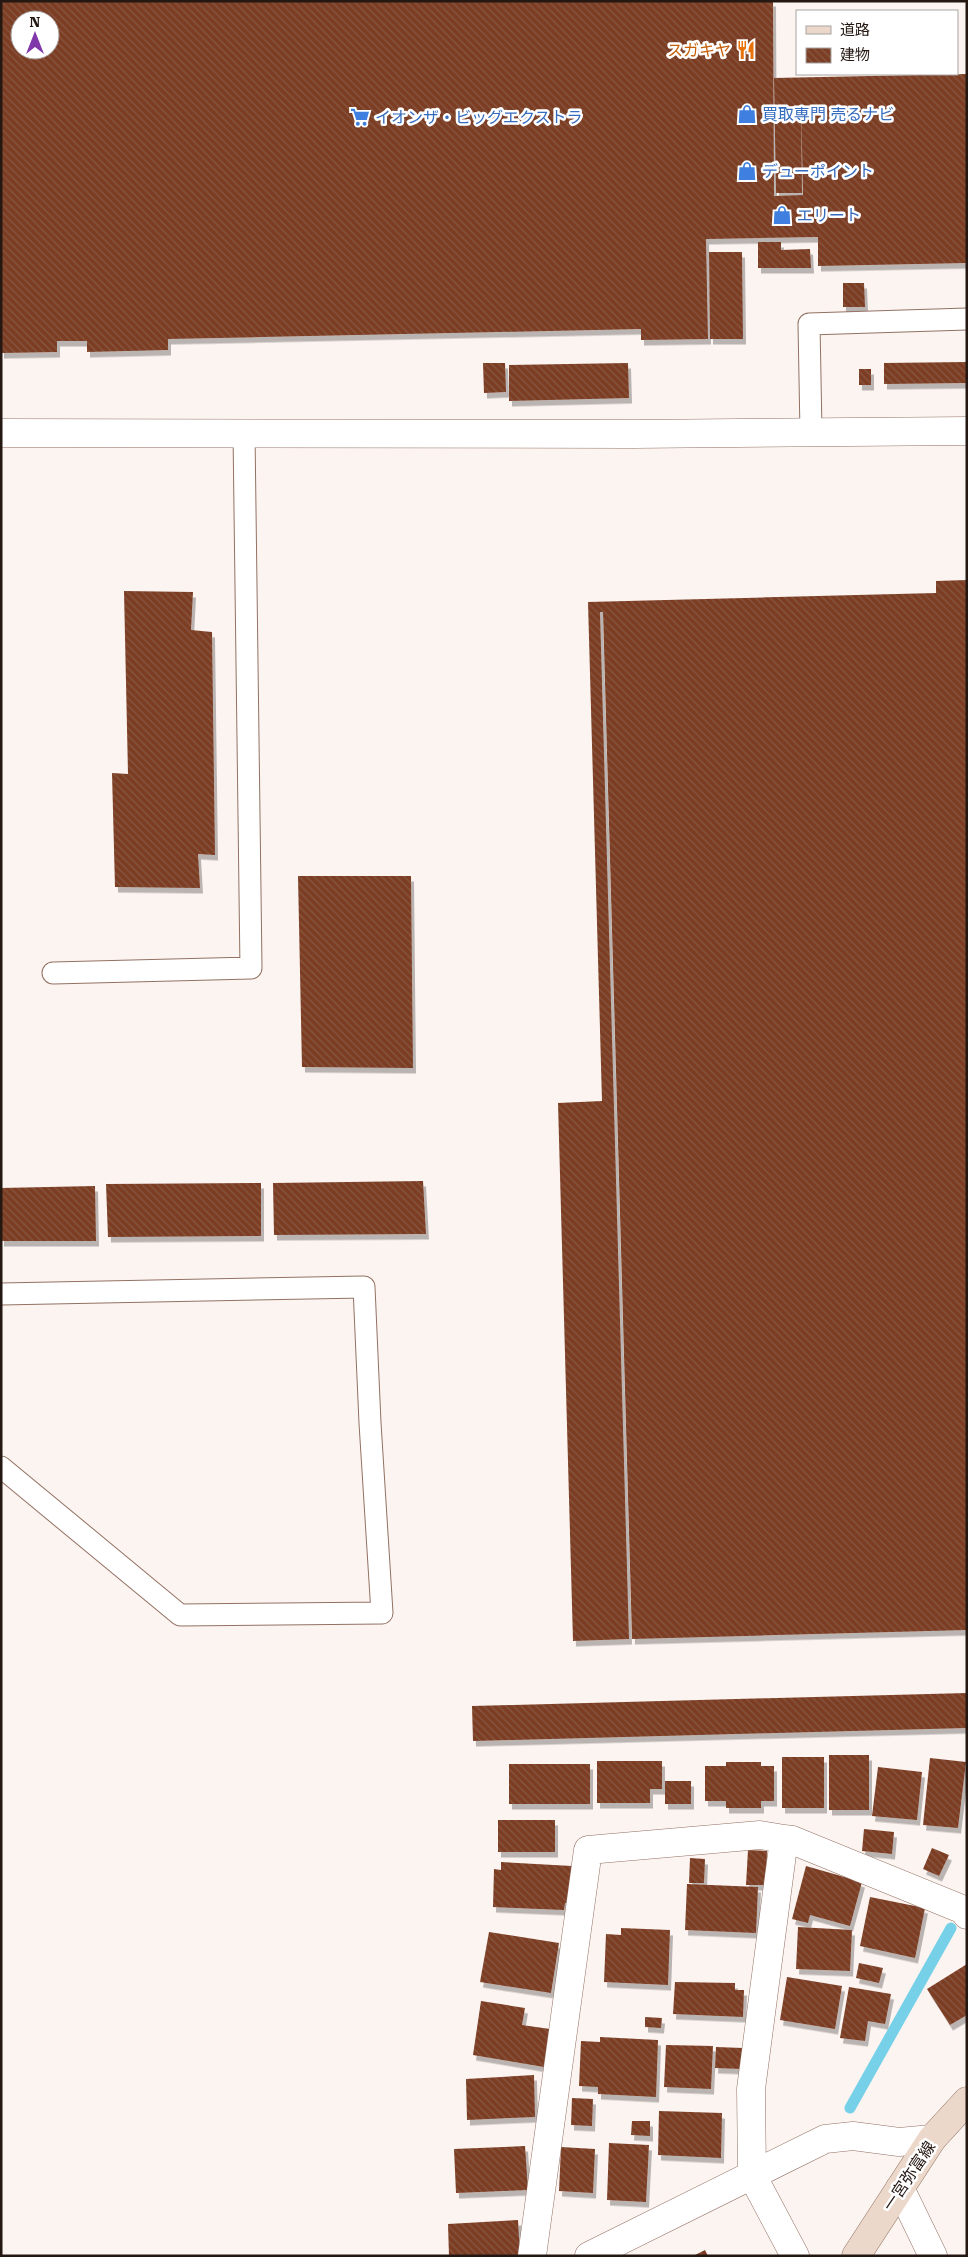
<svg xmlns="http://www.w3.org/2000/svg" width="968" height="2257" font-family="'Roboto Serif','Noto Sans JP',serif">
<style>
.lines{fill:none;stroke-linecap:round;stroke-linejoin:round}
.stream{stroke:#76d1e8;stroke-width:11}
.building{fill:url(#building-back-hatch);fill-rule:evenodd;filter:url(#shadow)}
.service-casing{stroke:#927163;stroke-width:23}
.minor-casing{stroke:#927163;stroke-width:29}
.tertiary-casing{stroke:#927163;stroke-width:29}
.secondary-casing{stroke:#927163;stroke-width:29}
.service{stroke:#fff;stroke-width:21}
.minor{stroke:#fff;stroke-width:28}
.tertiary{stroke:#fff;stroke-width:28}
.secondary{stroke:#ecd8ca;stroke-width:28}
.labels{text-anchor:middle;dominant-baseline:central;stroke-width:5;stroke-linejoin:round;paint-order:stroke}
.food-label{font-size:16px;fill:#c56008;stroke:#fff;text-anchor:end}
.shop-label{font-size:16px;fill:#366cbe;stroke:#fff;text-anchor:start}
.street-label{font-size:16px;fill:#251813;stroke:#fff}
</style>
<defs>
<pattern id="building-back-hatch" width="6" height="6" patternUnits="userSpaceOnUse" patternTransform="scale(1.25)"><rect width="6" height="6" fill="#7b3e24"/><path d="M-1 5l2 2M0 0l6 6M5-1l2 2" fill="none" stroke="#885742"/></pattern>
<filter id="shadow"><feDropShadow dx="3" dy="5.5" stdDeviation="0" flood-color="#0004"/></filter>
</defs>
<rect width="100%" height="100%" fill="#fcf4f1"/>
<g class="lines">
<path class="stream" d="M850,2108L951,1928"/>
</g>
<path class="building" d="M1,1H773L774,196L803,195L801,99L802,193H776L774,78L967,74V263L818,266V237L706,239L708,339L641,340V329L168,339V350L87,352V341H57V352L1,353ZM20,20H50V50H20Z
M758,242H781V250L810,249L811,268H758Z
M709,252H742L743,339H710Z
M843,283H864L865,307H843Z
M967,362V383L884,384V363Z
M483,363H505L506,392L484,393Z
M628,363L629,398L509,401V365Z
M859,369H871V385H859Z
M967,580V1630L632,1639L603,612H600L629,1639L573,1641L558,1103L602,1101L588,602L936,593V581Z
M124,591L193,592L191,630L212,632L215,855L198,854L200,888L115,887L112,773L128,774Z
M298,876H411L413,1068L302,1067Z
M423,1181L426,1234L274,1235L273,1183Z
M261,1183V1236L108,1237L106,1184Z
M95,1186L96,1241H1V1188Z
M967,1693V1728L473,1741L472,1706Z
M829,1755H869V1810H829Z
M782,1757H824V1808H782Z
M930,1758L966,1762L958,1828L923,1825Z
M597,1761H662V1789H650V1803H597Z
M726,1762H761V1766H774V1801H761V1808H726V1801H705V1766H726Z
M509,1764H590V1804H509Z
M878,1767L922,1772L917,1820L872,1816Z
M665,1781H691V1804H665Z
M498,1820H555V1852H498Z
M864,1829L894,1832L892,1854L862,1851Z
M932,1848L949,1855L939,1876L923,1869Z
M748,1850L767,1851L766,1885H746Z
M690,1858L705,1859L704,1883H689Z
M501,1862L572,1866L570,1903H565L564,1910L493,1907L494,1869L501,1870Z
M806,1866L862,1882L850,1926L810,1915L808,1923L792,1919Z
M687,1884L758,1887L756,1933L685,1930Z
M870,1897L925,1908L915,1958L860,1946Z
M798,1927L852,1930L850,1971L796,1969Z
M621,1928L670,1930L668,1985L604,1982L606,1934L621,1935Z
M489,1932L559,1943L551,1993L480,1982Z
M859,1963L883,1968L879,1983L856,1978Z
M967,1964V2015L950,2025L927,1989Z
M787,1977L842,1986L835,2029L780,2020Z
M675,1982L735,1983V1990H744L743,2017L673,2014Z
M849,1987L891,1994L885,2024L868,2021L865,2041L840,2038Z
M481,2001L525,2008L522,2025L550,2029L544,2067L473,2055Z
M645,2017L662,2018L661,2028L645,2027Z
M600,2037L658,2040L656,2097L598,2094V2087L579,2086L581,2041L600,2042Z
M666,2045L713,2046L711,2089L664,2087Z
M716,2047L743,2048L742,2069L715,2068Z
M534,2075L535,2117L467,2120L466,2079Z
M572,2098L593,2099L592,2126L571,2125Z
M659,2111L722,2113L721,2158L658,2155Z
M632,2121H650V2136L631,2135Z
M609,2143L649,2145L646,2202L607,2200Z
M525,2146L528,2190L456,2193L454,2149Z
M561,2147L595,2149L593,2193L559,2191Z
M518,2220L520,2256H449L448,2224Z
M705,2250L708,2256H693Z"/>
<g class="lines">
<g class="service-casing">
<path id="service" d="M811,432L809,324L967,319
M53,973L251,968L244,433
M1,1294L364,1287L370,1423L382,1613L180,1615L1,1467"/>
</g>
<g class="minor-casing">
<path id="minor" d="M784,1839L751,2089L752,2175L795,2256
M900,2188L933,2256
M532,2256L588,1850L760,1835L784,1839L792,1840L964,1910L967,1915
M589,2256L825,2139L853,2136L899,2142L932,2139"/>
</g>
<g class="tertiary-casing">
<path id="tertiary" d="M1,433L634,434L967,431"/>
</g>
<g class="secondary-casing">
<path id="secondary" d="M856,2256L932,2139L967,2101"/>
</g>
<use href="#service" class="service"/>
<use href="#minor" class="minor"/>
<use href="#tertiary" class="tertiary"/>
<use href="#secondary" class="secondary"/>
</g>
<defs>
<g id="restaurant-bare" transform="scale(1.5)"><path d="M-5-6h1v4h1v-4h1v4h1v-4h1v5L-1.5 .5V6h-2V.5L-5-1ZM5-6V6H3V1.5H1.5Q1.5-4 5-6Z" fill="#e8710a" stroke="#fff" stroke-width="2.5" paint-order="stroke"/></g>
<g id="shop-bare" transform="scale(1.5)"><path d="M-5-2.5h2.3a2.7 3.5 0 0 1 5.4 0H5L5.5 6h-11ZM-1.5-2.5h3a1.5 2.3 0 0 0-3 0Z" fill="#3f7fe0" stroke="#fff" stroke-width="2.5" paint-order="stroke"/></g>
<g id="supermarket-bare" transform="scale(1.5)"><path d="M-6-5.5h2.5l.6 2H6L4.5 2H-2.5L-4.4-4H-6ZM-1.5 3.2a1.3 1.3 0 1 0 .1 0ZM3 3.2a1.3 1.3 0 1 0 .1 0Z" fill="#3f7fe0" stroke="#fff" stroke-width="2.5" paint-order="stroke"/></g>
</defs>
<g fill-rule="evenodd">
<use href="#restaurant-bare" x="746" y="50"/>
<use href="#shop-bare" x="747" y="114"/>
<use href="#supermarket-bare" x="360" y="117"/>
<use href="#shop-bare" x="747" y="171"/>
<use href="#shop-bare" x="782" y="215"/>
</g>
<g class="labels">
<g class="food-label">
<text x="731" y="50">スガキヤ</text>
</g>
<g class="shop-label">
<text x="762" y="114">買取専門 売るナビ</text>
<text x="375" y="117">イオンザ・ビッグエクストラ</text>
<text x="762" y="171">デューポイント</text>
<text x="797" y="215">エリート</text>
</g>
<g class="street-label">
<text transform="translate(909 2176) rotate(-56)">一宮弥富線</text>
</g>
</g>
<rect width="968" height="2257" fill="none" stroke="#251813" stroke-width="5"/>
<rect x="796" y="10" width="162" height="65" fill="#ffffff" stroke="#a8a3a1"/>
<rect x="806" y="26" width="25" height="8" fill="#ecd8ca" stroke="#a8a3a1"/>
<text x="840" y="35" font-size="15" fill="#251813">道路</text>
<rect x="806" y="48" width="25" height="15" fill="url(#building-back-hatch)" stroke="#a8a3a1"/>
<text x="840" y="60" font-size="15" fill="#251813">建物</text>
<g transform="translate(35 35)"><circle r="24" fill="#ffffff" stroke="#a8a3a1"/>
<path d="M0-4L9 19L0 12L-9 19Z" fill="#8037a9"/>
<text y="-8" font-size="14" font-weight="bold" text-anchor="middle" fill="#251813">N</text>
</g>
</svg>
